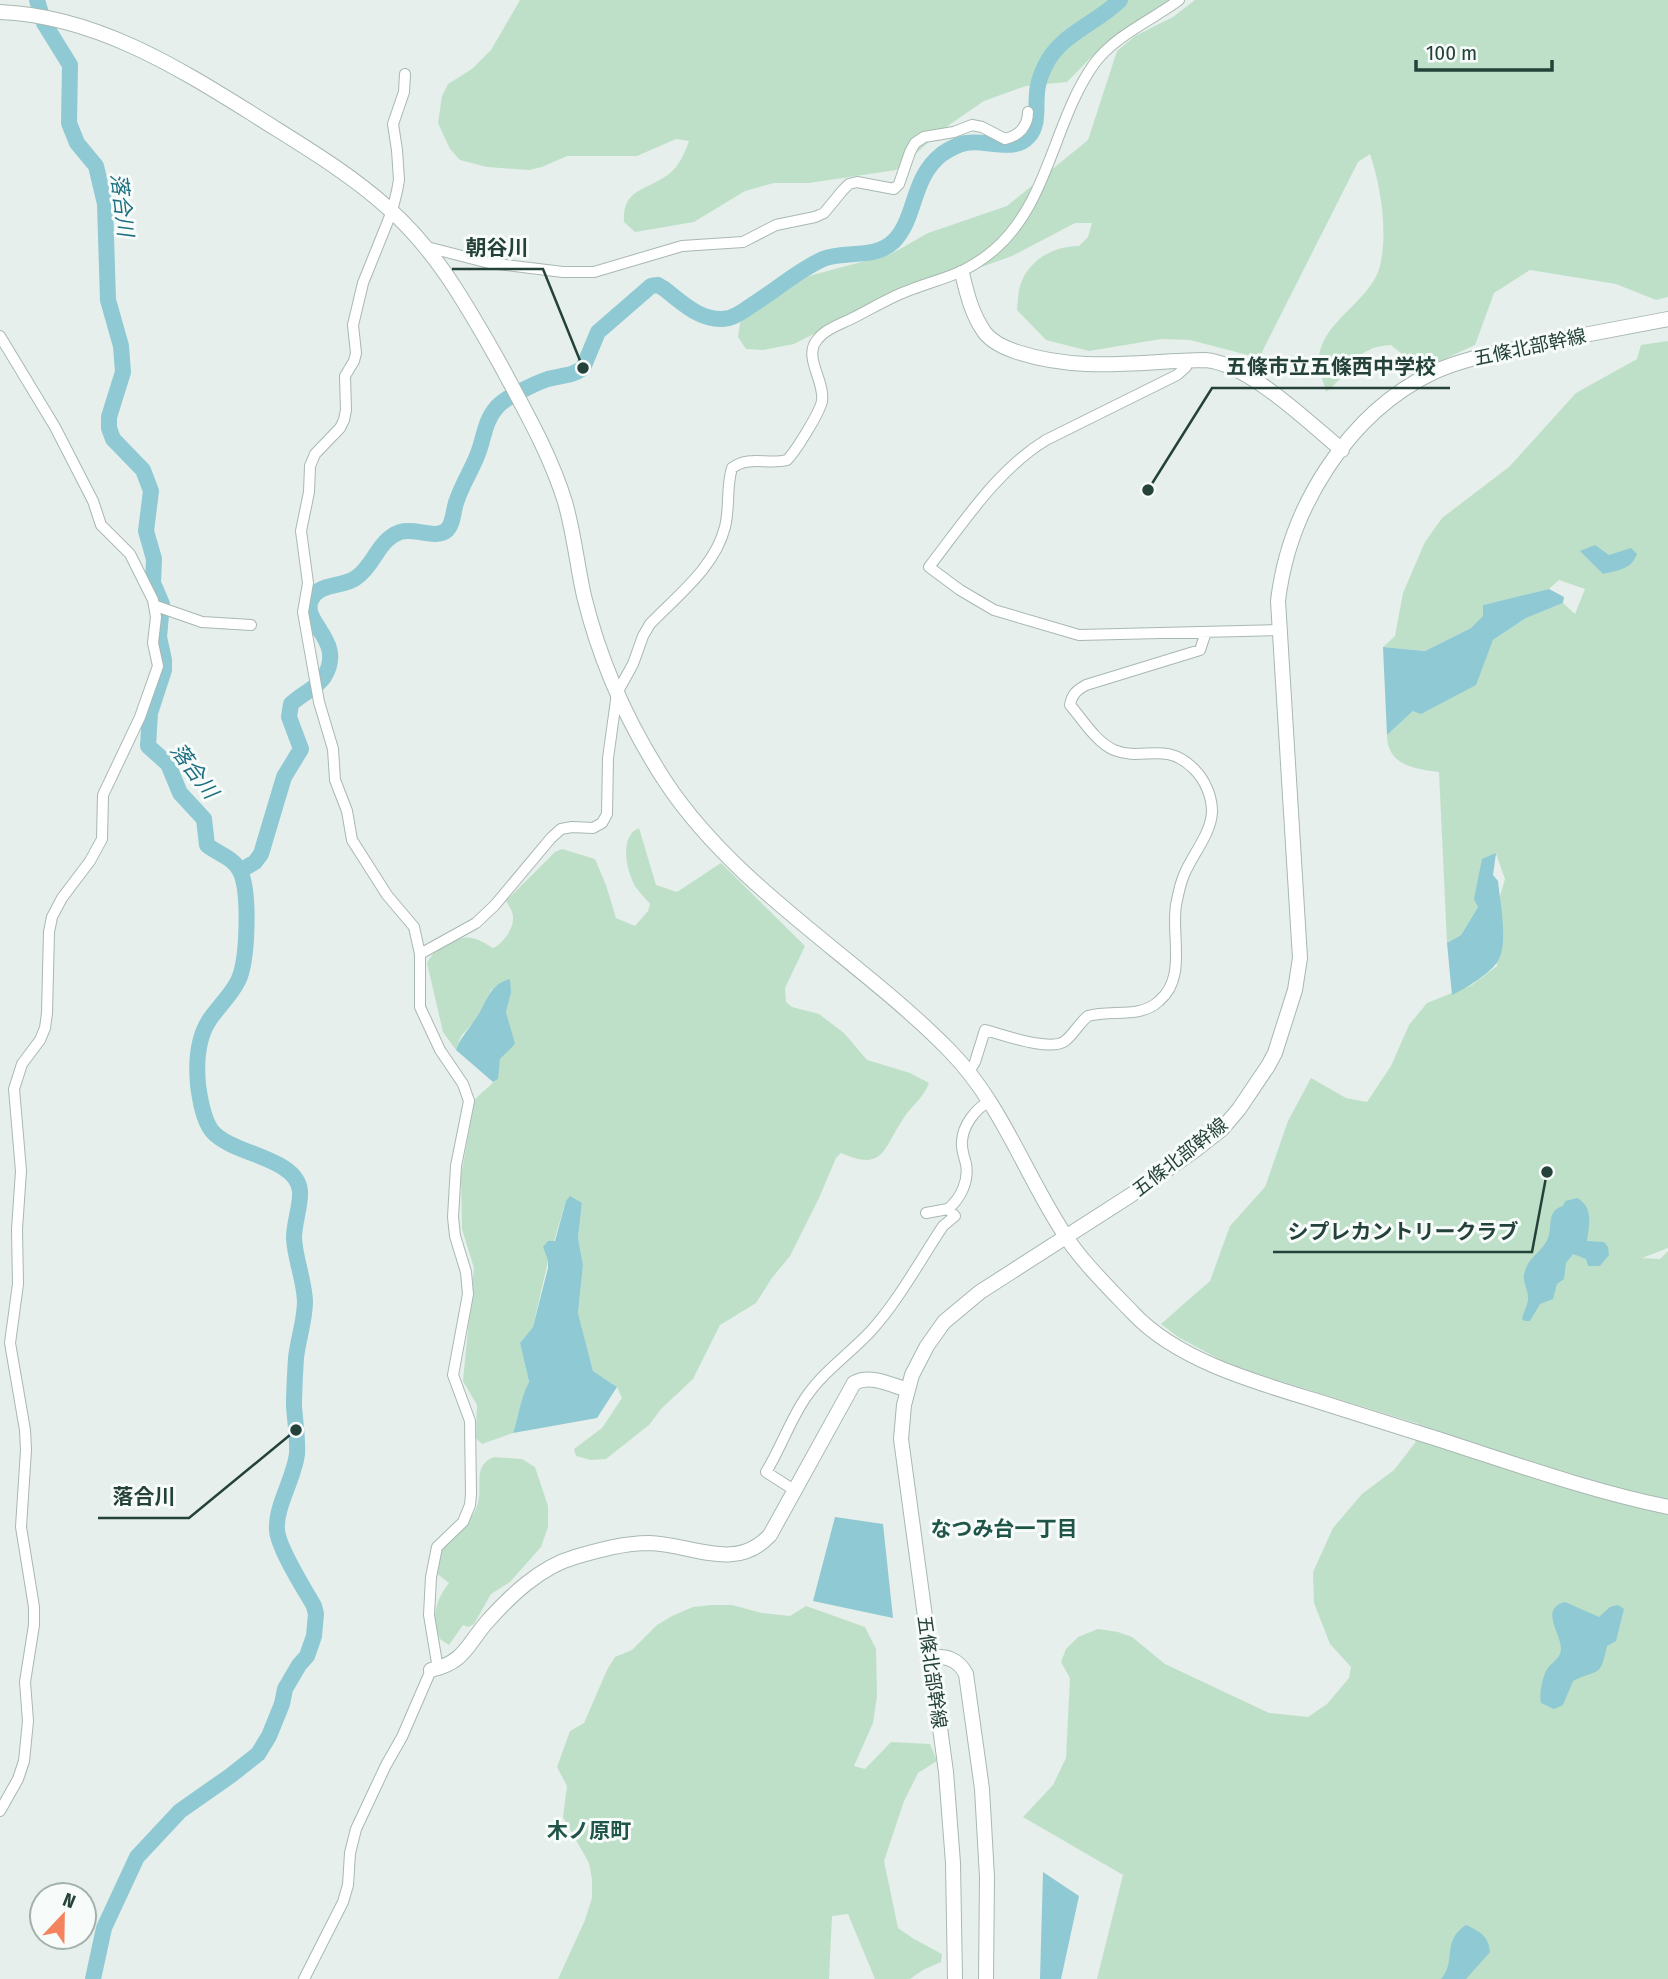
<svg xmlns="http://www.w3.org/2000/svg" width="1668" height="1979" font-family="'Fira Sans Condensed','Noto Sans JP',sans-serif">
<style>
.green{fill:#bfe0c8}
.water{fill:#8ec9d4}
.lines{fill:none;stroke-linecap:round;stroke-linejoin:round}
.river{stroke:#8ec9d4;stroke-width:16}
.minor-casing{stroke:#a8b8b2;stroke-width:12}
.tertiary-casing{stroke:#a8b8b2;stroke-width:16}
.minor{stroke:#fff;stroke-width:10}
.tertiary{stroke:#fff;stroke-width:14}
.labels{text-anchor:middle;dominant-baseline:central;stroke-width:6;stroke-linejoin:round;paint-order:stroke}
.street-label{font-size:19px;fill:#24423a;stroke:#f7fbf9}
.water-label{font-size:21px;font-style:italic;fill:#1c6f80;stroke:#f7fbf9}
.neighbourhood-label{font-size:21px;font-weight:bold;fill:#1f5548;stroke:#f7fbf9}
.leader{fill:none;stroke:#24423a;stroke-width:2.5}
.callout-dot{fill:#24423a;stroke:#f7fbf9;stroke-width:2.5}
.callout-label{font-size:21px;text-anchor:middle;font-weight:bold;fill:#24423a;stroke:#f7fbf9;stroke-width:6;stroke-linejoin:round;paint-order:stroke}
</style>
<rect width="100%" height="100%" fill="#e6efeb"/>
<path class="green" d="M520,0H1174L1153,18L1106,42L1067,82L1026,86L984,101L949,125L896,170L809,183H774L745,191L694,222L635,232L624,222C622,188 647,191 669,174C679,166 685,153 689,141L676,139L637,156H567L542,167L529,170L487,167L460,160L450,149L438,123L442,96L448,84L472,69L491,50Z
M1195,0H1668V297L1656,300L1616,284L1530,270L1494,293L1475,345L1421,370L1391,345C1352,347 1352,372 1326,392C1324,383 1320,374 1319,365C1316,323 1370,304 1380,266C1388,232 1381,187 1370,154L1358,162L1259,358L1190,340L1161,339L1089,351L1046,340L1017,310C1018,302 1018,290 1021,283C1030,259 1054,246 1079,246L1088,237L1092,223H1075L1012,256L859,311L794,344L763,350L746,349L738,337L740,323L748,312L809,276L891,254L928,233L1007,206L1088,140L1117,51L1135,36L1173,17Z
M1668,341V1248L1642,1258L1660,1259L1668,1251V1501L1655,1499L1654,1511L1668,1515V1979H1097L1123,1875L1023,1817L1053,1785L1066,1758L1070,1678L1061,1662L1066,1649L1078,1637L1098,1629L1118,1632L1132,1637L1165,1664L1269,1713L1308,1717L1327,1704L1349,1678L1351,1667L1330,1644L1314,1603L1313,1572L1333,1528L1362,1494L1394,1470L1415,1443L1419,1424L1232,1366L1178,1337L1161,1324L1210,1281L1230,1226L1265,1187L1288,1121L1311,1078L1346,1098L1367,1102L1391,1066L1409,1025L1427,1003L1472,985L1497,966L1494,917L1505,879L1496,854L1475,899L1478,907L1461,935L1447,943L1439,772C1414,769 1387,765 1387,735L1413,711L1475,685L1493,640L1526,618L1563,603L1575,614L1585,589L1559,580L1549,589L1483,605L1484,616L1471,628L1425,651L1383,647L1395,636L1403,593L1425,542L1442,518L1509,467L1576,393L1637,359L1641,345Z
M639,828L656,885L677,892L721,863L805,946L785,988L786,1002L792,1007L819,1014L844,1033L867,1060L910,1073L929,1083C923,1099 911,1106 903,1119C883,1149 884,1172 841,1153L836,1158L819,1198L790,1256L772,1278L756,1303L720,1325L693,1379L661,1409L649,1425L606,1459L591,1460L576,1456L574,1449L602,1428L622,1398L617,1387L593,1371L578,1313L583,1265L578,1238L582,1204L566,1201L548,1261L533,1327L520,1343L529,1383C521,1399 519,1415 513,1433L482,1444L476,1438L477,1405L463,1381L474,1268L462,1229L461,1176L475,1099L497,1079L500,1059L514,1044L506,1012L511,993L492,989L475,1021L461,1036L456,1050L443,1032L427,963C435,948 454,935 471,938C479,939 486,944 493,948C504,943 517,925 512,912C511,908 508,905 506,901L555,852L562,849L595,859L606,885L616,918L635,926L648,911L650,904C645,898 639,892 635,886C626,870 619,836 639,828Z
M494,1457L522,1459L535,1467L548,1506V1527L541,1547L510,1582L491,1594L474,1624L468,1627L463,1625L449,1645L440,1639C431,1618 435,1601 449,1583L435,1572L440,1547C455,1536 470,1525 477,1506C484,1488 471,1466 494,1457Z
M712,1605H732L762,1613L790,1616L806,1606L865,1627L876,1649L877,1696L873,1723L854,1766L865,1769L891,1742L930,1744L937,1761L918,1773L904,1801L884,1861L898,1928L914,1939L942,1954L941,1962L923,1970L910,1979H875L848,1914L832,1916L829,1979H558L585,1920L592,1898V1879L589,1863L563,1817L567,1786L557,1767L570,1731L584,1723L607,1670L615,1657L632,1650L657,1625L672,1616L693,1607Z"/>
<path class="water" d="M1595,545L1609,555L1631,548L1637,554C1631,570 1618,570 1603,574L1580,551Z
M1549,589L1564,597L1563,603L1526,618L1493,640L1476,685L1421,714L1413,711L1387,735L1383,647L1425,651L1471,628L1483,616V605Z
M1496,853L1493,875L1498,881C1500,901 1508,941 1499,959C1493,972 1465,989 1452,995L1447,943L1461,935L1478,907L1474,899L1482,859Z
M510,979L511,993L506,1012L515,1044L500,1059L498,1079L493,1082L456,1050C460,1038 467,1032 474,1021C486,1006 488,984 510,979Z
M570,1196L582,1203L578,1238L583,1265L578,1313L593,1371L617,1387L597,1418L513,1433C519,1415 520,1400 529,1382L520,1343L533,1327L548,1268V1260L543,1247L548,1241H555L566,1201Z
M1577,1198C1594,1207 1589,1225 1587,1241L1604,1242L1608,1247L1609,1255L1600,1266H1588L1586,1259L1573,1254L1566,1263L1564,1279L1557,1284L1553,1299L1540,1304L1530,1321H1525L1522,1319C1523,1312 1529,1304 1528,1297C1528,1290 1523,1283 1524,1275C1527,1257 1542,1253 1548,1238C1553,1225 1546,1211 1563,1206L1565,1201Z
M835,1517L883,1524L893,1618L813,1601Z
M1565,1602L1599,1617L1610,1607L1618,1605L1624,1609L1616,1641L1607,1646C1600,1679 1599,1668 1573,1681L1563,1705L1554,1709L1541,1703C1539,1695 1542,1679 1546,1671C1550,1663 1561,1659 1561,1649C1561,1633 1539,1609 1565,1602Z
M1043,1872L1079,1896L1061,1979H1040Z
M1466,1925C1479,1931 1489,1936 1490,1952L1466,1979H1441C1457,1961 1441,1941 1466,1925Z"/>
<g class="lines">
<path class="river" d="M37,0L44,23L70,65L69,123L77,143L96,166L105,204L108,300L121,346L123,372L109,417V428L113,439L143,470L151,491L146,531L154,559L153,583L162,604L159,637L164,660V670L150,713L148,746L168,764L180,793L204,819L207,845C218,854 233,857 240,871C250,891 248,961 238,981C231,995 219,1006 210,1019C197,1038 196,1063 198,1085C200,1099 203,1120 212,1131C232,1155 297,1157 300,1191C301,1206 294,1222 294,1238C295,1259 304,1279 305,1301C305,1321 298,1339 296,1358C295,1374 294,1390 294,1406C295,1422 298,1438 297,1454C294,1479 275,1507 277,1530C278,1548 305,1590 314,1606L316,1614L314,1636L307,1656L299,1665L285,1689L282,1704L269,1736L258,1754L230,1776L180,1811L137,1857L104,1928L93,1979
M240,871L255,862L261,854L284,777L301,749L289,717L291,704C301,694 317,688 324,677C348,638 294,621 314,595C323,583 345,587 357,577C375,564 378,540 400,532C415,527 435,540 447,530C454,523 453,509 457,500C462,485 471,471 477,456C484,440 484,421 497,407C504,398 536,383 548,379C561,375 571,377 583,368L598,332L651,286L658,285L663,288C682,302 702,324 729,318C737,316 745,310 752,305C776,290 797,271 823,259C846,250 875,260 894,241C917,217 911,178 942,154C948,150 959,144 966,143C984,139 1014,153 1028,137C1041,124 1034,102 1038,86C1039,80 1042,72 1045,66C1060,34 1096,24 1120,0"/>
<g class="minor-casing">
<path id="minor" d="M405,74L404,92L393,124L397,150L399,180L397,191L392,211L363,283L353,325L356,353L354,361L345,376L346,410L344,420L340,428L315,454L310,466L309,492L301,531L308,583L303,612L319,702L333,749L335,780L347,811L352,840L387,895L414,927L420,954V1007L440,1050L463,1084L469,1101L456,1166L453,1217L455,1236L466,1272L468,1294L453,1375L470,1421L471,1494L470,1505L463,1522L437,1547L431,1577L429,1615L438,1669
M427,247L489,263L563,272H594L682,246L743,242L776,225L815,217L824,213L843,190L849,184L857,182L894,189L899,184L910,152L915,143L924,137L954,132L972,125L982,127L1005,139C1019,136 1028,126 1028,112
M0,336L55,427L93,501L101,525L130,554L153,600L156,617L153,643L158,666L140,717L103,795L102,839L90,861L62,898L52,917L49,932L47,1013L45,1028L40,1040L22,1064L14,1089L21,1171L17,1229L18,1284L10,1343L25,1430L26,1450L21,1527L34,1607V1625L25,1682L28,1721L24,1761L18,1779L0,1811
M1188,360L1186,367L1177,375L1046,440C997,470 964,522 929,567L960,590L994,610L1079,635L1279,630
M156,606L202,622L251,625
M420,954L476,923L495,905L551,838L561,829L572,827L593,828L602,823L607,814L608,758L617,693L633,664L643,636L650,624C678,595 715,567 725,527C730,507 726,487 732,468C749,455 768,465 787,460C796,451 820,412 822,401C825,381 803,357 817,340C825,329 841,324 853,318C871,309 890,297 910,290C944,277 965,275 995,249C1049,202 1054,120 1094,64C1114,36 1152,20 1179,0
M969,1072L975,1062L985,1030C1004,1035 1050,1052 1065,1041C1074,1034 1079,1023 1088,1016C1111,1009 1140,1019 1159,1001C1187,978 1171,936 1176,905C1178,895 1180,884 1184,875C1192,855 1211,834 1212,812C1212,796 1205,780 1194,769C1165,740 1143,762 1114,750C1096,742 1083,720 1070,705C1072,694 1077,690 1086,685L1200,650L1206,632
M926,1213L948,1209C961,1198 969,1181 966,1164C964,1156 961,1149 962,1141C963,1125 976,1108 990,1101
M794,1490L766,1472C781,1448 790,1420 806,1397C823,1372 849,1354 870,1332C899,1300 919,1262 943,1226L955,1216L948,1209
M304,1979L343,1902L348,1885L350,1853L356,1829L386,1765L402,1737L431,1670"/>
</g>
<g class="tertiary-casing">
<path id="tertiary" d="M0,12C94,16 174,65 251,113C298,143 347,171 388,208C437,251 467,306 499,362C523,407 550,453 565,502C574,533 577,565 584,596C600,662 628,724 665,781C736,889 860,959 950,1051C1001,1103 1024,1172 1063,1232C1079,1259 1111,1290 1133,1313C1177,1360 1255,1382 1314,1400C1352,1412 1390,1424 1428,1436C1507,1461 1586,1490 1668,1507
M962,273C967,294 972,315 985,333C993,343 1005,348 1017,352C1081,373 1139,361 1205,360C1248,363 1308,422 1342,450
M930,1657C947,1656 958,1659 966,1674L982,1789L987,1877L986,1979
M431,1670C464,1662 466,1647 486,1623C510,1596 540,1567 575,1557C599,1550 624,1543 649,1543C692,1544 735,1573 770,1535L854,1383C871,1374 891,1385 908,1390
M955,1979L953,1863L946,1772L901,1439L904,1405L912,1375L927,1346L944,1322L980,1292L1131,1195L1194,1151L1222,1129L1239,1109L1268,1066L1275,1053L1295,990L1300,958L1278,601C1289,508 1348,413 1434,372C1468,357 1506,351 1542,343C1584,335 1626,327 1668,319"/>
</g>
<use href="#minor" class="minor"/>
<use href="#tertiary" class="tertiary"/>
</g>
<g class="labels">
<g class="street-label">
<text transform="translate(1530 347) rotate(-12)">五條北部幹線</text>
<text transform="translate(1180 1157) rotate(-38)">五條北部幹線</text>
<text transform="translate(932 1672) rotate(82)">五條北部幹線</text>
</g>
<g class="water-label">
<text transform="translate(122 205) rotate(83)">落合川</text>
<text transform="translate(194 771) rotate(53)">落合川</text>
</g>
<g class="neighbourhood-label">
<text x="1004" y="1529">なつみ台一丁目</text>
<text x="589" y="1831">木ノ原町</text>
</g>
</g>
<path class="leader" d="M583 368L543 269H452M1148 490L1212 388H1450M1547 1172L1532 1252H1273M296 1430L189 1518H98"/>
<g class="callout-dot">
<circle cx="583" cy="368" r="7"/>
<circle cx="1148" cy="490" r="7"/>
<circle cx="1547" cy="1172" r="7"/>
<circle cx="296" cy="1430" r="7"/>
</g>
<g class="callout-label">
<text x="497" y="255">朝谷川</text>
<text x="1331" y="374">五條市立五條西中学校</text>
<text x="1403" y="1239">シプレカントリークラブ</text>
<text x="144" y="1504">落合川</text>
</g>
<g transform="translate(63 1916) rotate(22)"><circle r="33" fill="#f7fbf9" stroke="#a3b1ad" stroke-width="2"/>
<path d="M0-5L12 26L0 18L-12 26Z" fill="#f4845f"/>
<text y="-10" font-size="19" font-weight="bold" text-anchor="middle" fill="#24423a">N</text>
</g>
<path d="M1416 60v10h136v-10" fill="none" stroke="#24423a" stroke-width="3.5"/>
<text x="1426" y="60" font-size="21" fill="#24423a" stroke="#f7fbf9" stroke-width="5" paint-order="stroke">100 m</text>
</svg>
